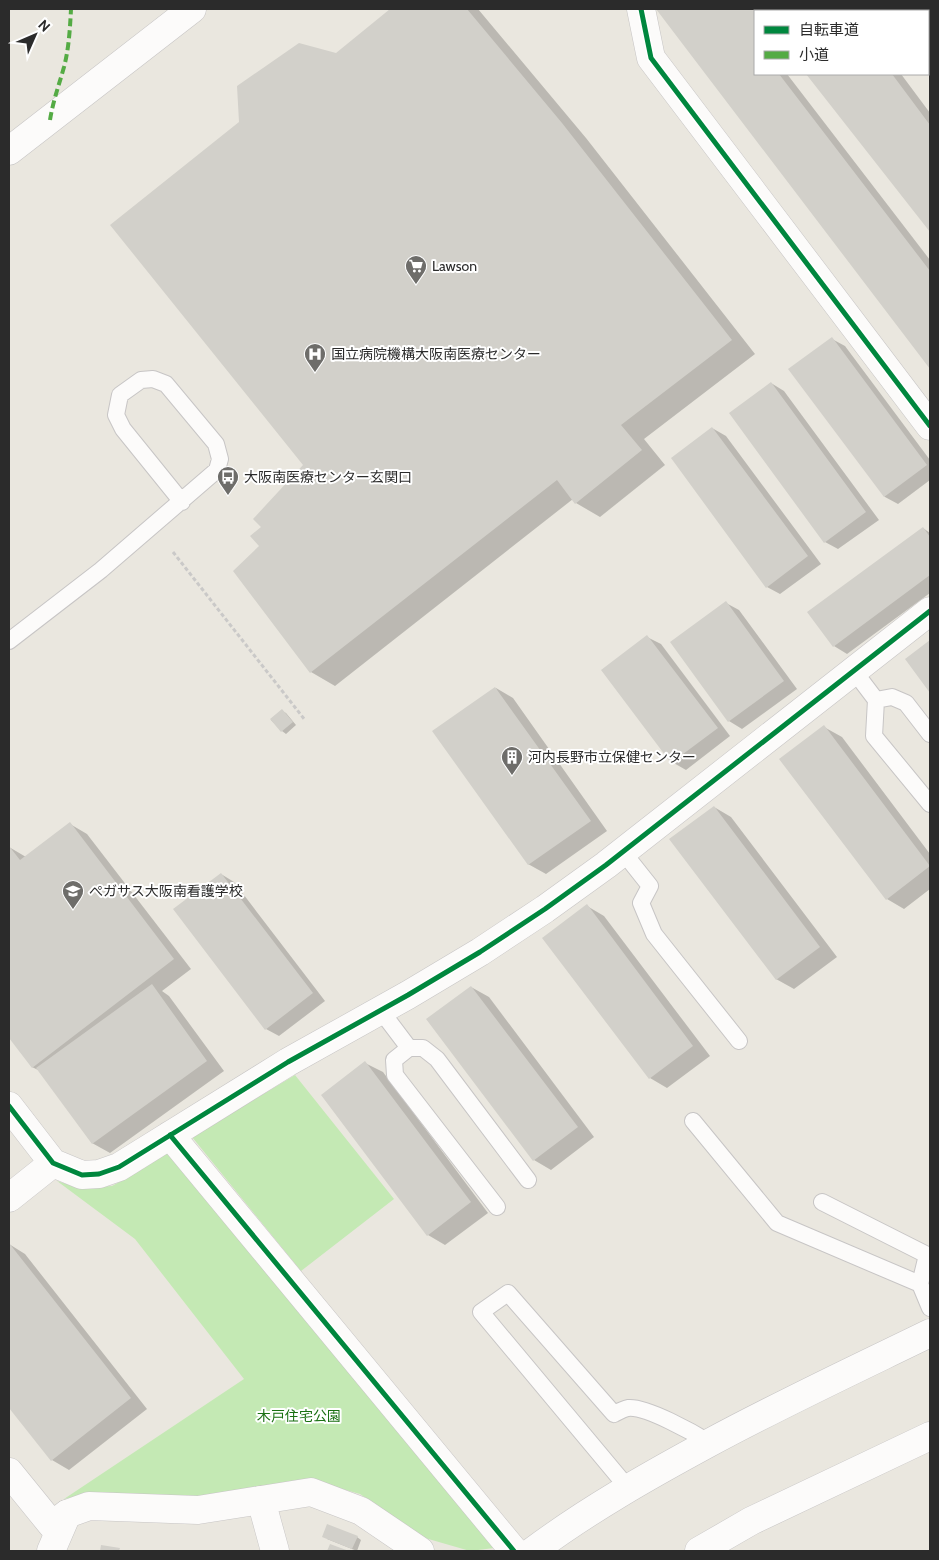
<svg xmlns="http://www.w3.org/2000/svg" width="939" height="1560" font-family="Cabin,'Noto Sans JP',sans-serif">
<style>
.green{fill:#c4e9b4}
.shadow{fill:#0003}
.building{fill:#d2d0ca}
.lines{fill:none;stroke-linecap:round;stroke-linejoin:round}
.lane-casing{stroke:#c7c5c5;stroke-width:18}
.street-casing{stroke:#c7c5c5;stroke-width:29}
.secondary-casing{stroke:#c7c5c5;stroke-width:29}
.path{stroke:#cac9c8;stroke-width:3;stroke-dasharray:4 2.5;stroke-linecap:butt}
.lane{stroke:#fcfbfa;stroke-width:16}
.street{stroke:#fcfbfa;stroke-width:28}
.secondary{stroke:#fcfbfa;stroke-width:28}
.quiet{stroke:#54ab44;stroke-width:4;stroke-dasharray:8 4;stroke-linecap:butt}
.cycleway-casing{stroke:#fff;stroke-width:8}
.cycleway{stroke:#00873e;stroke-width:5}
.labels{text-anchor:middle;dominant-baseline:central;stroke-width:4;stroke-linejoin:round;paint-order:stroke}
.poi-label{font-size:14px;fill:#2b2b2b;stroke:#fff;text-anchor:start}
.park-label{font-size:14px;fill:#1a7012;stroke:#fff}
</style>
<rect width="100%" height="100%" fill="#eae7df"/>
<path class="green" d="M295,1075L394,1199L301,1271L192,1137Z
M167,1153L494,1548L470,1551L425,1538L360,1494L310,1480L195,1498L82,1495L64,1499L244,1379L135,1239L57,1181L80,1188L112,1186L136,1173Z"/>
<path class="shadow" d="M392,9H478L586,138L755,354L644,439L665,465L600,517L576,503L573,499L335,686L311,672L261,546L263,527L304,466L337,54Z
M657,9H852L854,11H755V74H787L930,260V367Z
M898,9H930V51L928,48V11H900Z
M808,74H901L930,113V230Z
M832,339L845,346L930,460V480L898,504L885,497L790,370Z
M771,383L784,391L879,520L838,549L825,542Z
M712,428L726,436L821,564L780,594L767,587Z
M923,528L930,533V593L847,654L834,646Z
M726,603L739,610L797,689L742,729L729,721Z
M647,637L661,644L730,736L686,770L672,762L603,670Z
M496,688L513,698L607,831L546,874L528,864Z
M282,711L286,713L296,725L286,734L282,731L271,720Z
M824,727L842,737L930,854V889L904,909L887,899Z
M714,807L731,817L837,957L794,989L776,979Z
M70,824L87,834L191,969L162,991L169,996L224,1071L110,1153L92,1143L40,1071L32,1067L9,1036V847L26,857Z
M221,874L234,882L325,1001L279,1036L266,1029Z
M587,906L604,916L710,1056L667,1088L650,1078Z
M471,987L489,997L594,1137L551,1170L534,1160Z
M365,1063L383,1072L488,1213L445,1245L428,1235Z
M9,1244L25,1254L147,1409L69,1470L52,1460L9,1406Z
M357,1537L361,1540L357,1551L327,1539Z"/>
<path class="building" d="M390,9H467L562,123L732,340L621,425L642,450L575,504L557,480L310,673L233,571L259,546L250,536L261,527L253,519L303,465L110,225L239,122L237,86L299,43L336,53Z
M656,9H843L845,11H755V74H779L930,271V369Z
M896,9H930V53L928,50V11H898Z
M806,74H892L930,125V232Z
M832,337L927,465L884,497L788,369Z
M771,382L866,512L824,543L729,413Z
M712,427L808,556L766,588L671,458Z
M923,527L930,537V575L833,647L807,612Z
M726,601L784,681L728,722L670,642Z
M647,635L718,728L671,763L601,670Z
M930,640V693L905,659Z
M495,687L591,821L528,865L432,731Z
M282,709L293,722L281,732L270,719Z
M824,725L930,866L886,900L779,759Z
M714,806L820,947L776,980L669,839Z
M70,822L174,959L32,1068L9,1038V846L20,860Z
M221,873L313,993L265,1030L173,909Z
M587,904L693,1046L649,1079L542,938Z
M152,984L207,1061L92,1144L36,1068Z
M471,986L578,1127L533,1161L426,1019Z
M365,1061L471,1202L427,1236L321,1095Z
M9,1243L131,1398L51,1461L9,1408Z
M327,1524L358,1536L352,1549L322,1537Z
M330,1544L349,1551H327Z
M101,1545L120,1548L119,1551H100Z"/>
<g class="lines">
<g class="lane-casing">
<path id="lane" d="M9,641L101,570L217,470L220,459L216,444L166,384L153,379L141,380L120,395L116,415L123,429L182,502
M854,671L876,700L874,736L930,804
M876,700L892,697L906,703L930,734
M623,852L650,886L641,903L654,934L739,1041
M381,1011L409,1048L394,1060L395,1075L497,1207
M409,1048H423L437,1059L528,1180
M693,1121L777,1223L920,1284L930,1308
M822,1202L927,1255L920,1284
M628,1488L481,1312L508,1293L614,1414C618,1412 623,1409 628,1408C646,1406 694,1433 710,1443"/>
</g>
<g class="street-casing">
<path id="street" d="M641,9L651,58L930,426
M9,151L192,9
M261,1500L275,1551
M51,1551L67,1514
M699,1551L751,1521L930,1436"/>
</g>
<g class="secondary-casing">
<path id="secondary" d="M9,1106L53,1163L82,1175L99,1174L119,1167L288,1062L408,995L480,952L545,909L606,865L930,611
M170,1135L514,1551
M9,1198L53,1163
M9,1472L52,1525L67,1514L89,1506L198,1510L311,1492L361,1511L420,1551
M533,1551C588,1510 648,1476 709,1443C781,1404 856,1369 930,1333"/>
</g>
<path class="path" d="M173,552L305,720"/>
<use href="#lane" class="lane"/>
<use href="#street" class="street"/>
<use href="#secondary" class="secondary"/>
<path class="quiet" d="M50,120C53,101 59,85 64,67C69,48 70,28 71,9"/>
<g class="cycleway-casing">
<path id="cycleway" d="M641,9L651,58L930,426
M9,1106L53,1163L82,1175L99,1174L119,1167L288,1062L408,995L480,952L545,909L606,865L930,611
M170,1135L514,1551"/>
</g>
<use href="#cycleway" class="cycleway"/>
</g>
<defs>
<g id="supermarket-pin" transform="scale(1.125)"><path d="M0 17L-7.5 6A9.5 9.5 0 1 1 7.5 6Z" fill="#6e6d6a" stroke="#fff"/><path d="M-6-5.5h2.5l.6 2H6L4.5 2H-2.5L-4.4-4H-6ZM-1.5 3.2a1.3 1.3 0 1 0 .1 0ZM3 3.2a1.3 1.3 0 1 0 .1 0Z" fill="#fff"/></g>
<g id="hospital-pin" transform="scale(1.125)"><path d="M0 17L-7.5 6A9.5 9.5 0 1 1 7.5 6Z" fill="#6e6d6a" stroke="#fff"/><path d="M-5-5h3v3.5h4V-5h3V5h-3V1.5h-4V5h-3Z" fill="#fff"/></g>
<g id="bus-pin" transform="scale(1.125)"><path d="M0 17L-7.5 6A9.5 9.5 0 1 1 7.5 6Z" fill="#6e6d6a" stroke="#fff"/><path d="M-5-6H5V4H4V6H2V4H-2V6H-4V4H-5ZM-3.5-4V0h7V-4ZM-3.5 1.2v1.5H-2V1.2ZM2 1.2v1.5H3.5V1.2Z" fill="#fff"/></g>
<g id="building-pin" transform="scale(1.125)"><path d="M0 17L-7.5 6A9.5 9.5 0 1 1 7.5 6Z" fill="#6e6d6a" stroke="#fff"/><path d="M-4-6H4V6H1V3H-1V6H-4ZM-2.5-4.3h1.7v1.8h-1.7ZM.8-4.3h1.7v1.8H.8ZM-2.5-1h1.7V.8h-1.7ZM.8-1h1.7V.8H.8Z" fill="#fff"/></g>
<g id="university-pin" transform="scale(1.125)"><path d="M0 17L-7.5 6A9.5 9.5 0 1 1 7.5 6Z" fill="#6e6d6a" stroke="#fff"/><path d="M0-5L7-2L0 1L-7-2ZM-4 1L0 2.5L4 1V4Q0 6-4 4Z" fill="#fff"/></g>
</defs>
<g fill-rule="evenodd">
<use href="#supermarket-pin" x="416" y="266"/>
<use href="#hospital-pin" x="315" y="354"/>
<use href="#bus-pin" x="228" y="477"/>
<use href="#building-pin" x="512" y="757"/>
<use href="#university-pin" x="73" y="891"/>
</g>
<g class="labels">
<g class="poi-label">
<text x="432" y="266">Lawson</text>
<text x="331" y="354">国立病院機構大阪南医療センター</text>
<text x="244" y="477">大阪南医療センター玄関口</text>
<text x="528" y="757">河内長野市立保健センター</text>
<text x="89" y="891">ぺガサス大阪南看護学校</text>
</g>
<g class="park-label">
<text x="299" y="1416">木戸住宅公園</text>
</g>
</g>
<rect width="939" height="1560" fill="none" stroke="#2b2b2b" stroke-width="20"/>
<rect x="754" y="10" width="175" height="65" fill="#ffffff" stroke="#aaaaaa"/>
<rect x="764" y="26" width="25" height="8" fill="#00873e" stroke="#aaaaaa"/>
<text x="799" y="35" font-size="15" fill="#2b2b2b">自転車道</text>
<rect x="764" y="51" width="25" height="8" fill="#54ab44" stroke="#aaaaaa"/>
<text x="799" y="60" font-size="15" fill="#2b2b2b">小道</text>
<g transform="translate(35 35) rotate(45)" stroke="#ffffff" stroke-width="4" paint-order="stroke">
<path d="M0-4L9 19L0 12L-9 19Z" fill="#2b2b2b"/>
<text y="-8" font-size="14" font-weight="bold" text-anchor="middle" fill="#2b2b2b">N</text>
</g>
</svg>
